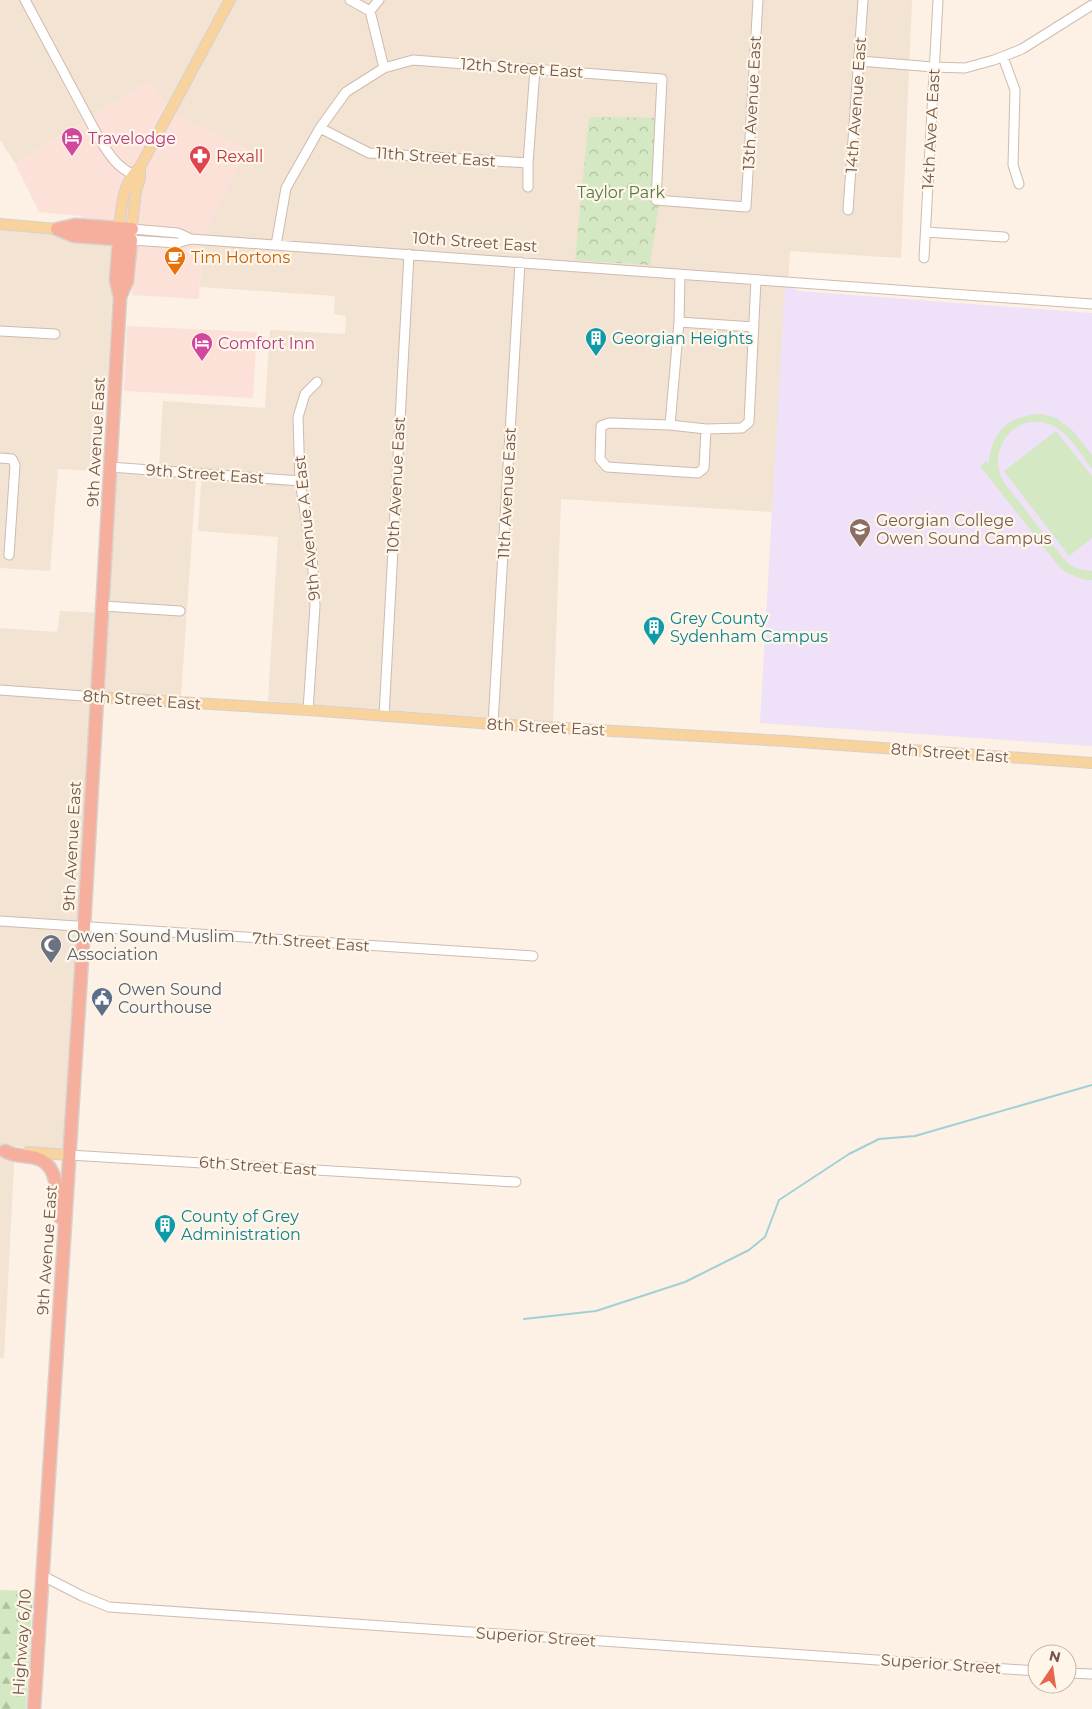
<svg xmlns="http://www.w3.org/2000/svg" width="1092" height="1709" font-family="Montserrat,sans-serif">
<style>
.residential{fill:#f3e3d3}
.commercial{fill:#fce1d8}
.education{fill:#eee1f8}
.grass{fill:#d4e9c3}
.forest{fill:url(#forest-firs)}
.park{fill:url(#park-crowns)}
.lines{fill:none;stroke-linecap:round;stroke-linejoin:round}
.stream{stroke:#a0d1d7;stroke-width:2}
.minor-casing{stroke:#cfbbae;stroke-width:11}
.major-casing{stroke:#d8d0cc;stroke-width:12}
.highway-casing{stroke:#d8d0cc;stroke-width:15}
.minor{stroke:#fff;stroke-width:9}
.major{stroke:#f9d39e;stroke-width:10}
.highway{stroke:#f5af9c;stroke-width:12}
.labels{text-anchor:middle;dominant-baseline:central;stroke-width:4.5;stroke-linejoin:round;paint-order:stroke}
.street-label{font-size:16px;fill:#74574a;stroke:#fff6ea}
.hotel-label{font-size:16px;fill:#b23c85;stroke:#fff6ea;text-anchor:start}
.health-label{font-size:16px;fill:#be3a42;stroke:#fff6ea;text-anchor:start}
.park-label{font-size:16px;fill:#557942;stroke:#fff6ea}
.food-label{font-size:16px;fill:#c56008;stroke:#fff6ea;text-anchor:start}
.culture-label{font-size:16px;fill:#0d838f;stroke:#fff6ea;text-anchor:start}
.education-label{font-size:16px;fill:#785e54;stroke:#fff6ea;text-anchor:start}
.worship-label{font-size:16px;fill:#5b616d;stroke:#fff6ea;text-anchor:start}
.service-label{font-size:16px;fill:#4e5e75;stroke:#fff6ea;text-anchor:start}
</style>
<defs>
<pattern id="forest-firs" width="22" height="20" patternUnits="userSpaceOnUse" patternTransform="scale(1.25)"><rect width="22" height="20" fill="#d4e9c3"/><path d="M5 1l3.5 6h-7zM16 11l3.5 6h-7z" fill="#b1c0a0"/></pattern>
<pattern id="park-crowns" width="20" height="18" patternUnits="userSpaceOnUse" patternTransform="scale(1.25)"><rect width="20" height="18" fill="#d4e9c3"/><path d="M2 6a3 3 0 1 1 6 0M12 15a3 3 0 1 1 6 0" fill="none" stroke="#b1c0a0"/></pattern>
</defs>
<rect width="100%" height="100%" fill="#fcf1e4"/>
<path class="residential" d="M0,0H912L901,258L790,251L780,424L772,512L561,499L553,722L268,701L278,537L198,531L202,470L159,467L163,401L265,408L270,330L345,334L346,316L334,314L335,296L200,287L201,250L115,245L108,372L98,471L58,469L50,571L0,568V227L81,233L247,149L178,116L148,82L15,163L0,140Z
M114,473L196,478L181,696L91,693L81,922L65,1154L15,1146L4,1358H0V628L57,632L60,611L107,613Z"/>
<path class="commercial" d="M148,82L179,116L247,149L202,241L199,299L132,295L135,237L81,233V216L39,212L15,163Z
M127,326L257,332L253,398L124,391Z"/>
<path class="education" d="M785,283L799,291L1092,313V746L760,723Z"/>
<path class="grass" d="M1042,414L1056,418L1073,431L1092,455V469C1082,456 1071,437 1057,428C1019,405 981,450 1006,485L1063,558C1071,567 1080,571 1092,571V580C1080,580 1071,575 1061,569L980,466L986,461L989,464C991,430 1010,415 1042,414Z
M1056,431L1092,476V538L1069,556L1004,471Z"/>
<path class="forest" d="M0,1590L33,1591L26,1709H0Z"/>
<path class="park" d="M589,117L663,118L660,196L650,265L575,260Z"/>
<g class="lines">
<path class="stream" d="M524,1319L596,1311L685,1282L749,1250L765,1237L779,1200L849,1154L879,1139L915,1136L1092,1085"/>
<g class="minor-casing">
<path id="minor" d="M25,0L100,140C109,154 116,166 132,174
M350,0L370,11
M370,11L384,68
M370,11L379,0
M1003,57L1015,90L1013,165L1019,184
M860,61L933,67L965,68L994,60L1022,49L1092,5
M320,128L369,153L528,163
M528,187V163L535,69
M848,210L863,0
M132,229L178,233L191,239C492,259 792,283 1092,304
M926,232L1004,237
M131,240L177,243L191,239
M276,245L286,188L320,128L346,92L384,68L413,60L662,79L656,200L746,207L758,0
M924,258L938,0
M679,322L754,327
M0,331L55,334
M670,425L679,322L680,274
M706,429L704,468L698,473L607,467L600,459L601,426L609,423L670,425L706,429L742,428L749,422L756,280
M0,458L12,459L15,465L9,555
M110,467L300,481
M103,606L180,611
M0,690L97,697
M308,710L315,606L312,555L300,481L298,417L305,394L317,382
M384,716L409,254
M493,724L520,262
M0,921L533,956
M69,1155L516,1182
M43,1576L82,1596L109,1607L1037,1671
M1067,1673L1092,1674"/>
</g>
<g class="major-casing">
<path id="major" d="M0,224L57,229
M119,233C121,210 121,184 140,167L230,0
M131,235L136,191L140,179V167
M97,697L308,710L493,724L785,741L1092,763
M28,1152L69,1155"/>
</g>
<g class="highway-casing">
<path id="highway" d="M57,229L74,236L131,240L127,281L120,297
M57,229L75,225L132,229
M5,1151C15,1157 25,1155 36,1158C61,1165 55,1197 60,1217
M34,1709L84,927L120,297L116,280L119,239"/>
</g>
<use href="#minor" class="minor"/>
<use href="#major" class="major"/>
<use href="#highway" class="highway"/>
</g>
<defs>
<g id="hotel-pin" transform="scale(1.125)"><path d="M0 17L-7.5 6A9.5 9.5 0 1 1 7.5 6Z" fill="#d1479c" stroke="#fff6ea"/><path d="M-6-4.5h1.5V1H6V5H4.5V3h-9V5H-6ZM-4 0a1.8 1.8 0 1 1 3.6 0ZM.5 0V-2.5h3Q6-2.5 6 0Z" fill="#fff"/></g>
<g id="pharmacy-pin" transform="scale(1.125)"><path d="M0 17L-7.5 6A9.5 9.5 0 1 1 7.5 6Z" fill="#e0444e" stroke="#fff6ea"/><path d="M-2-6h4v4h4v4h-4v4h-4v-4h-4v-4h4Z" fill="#fff"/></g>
<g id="cafe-pin" transform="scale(1.125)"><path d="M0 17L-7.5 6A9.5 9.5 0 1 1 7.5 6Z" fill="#e8710a" stroke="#fff6ea"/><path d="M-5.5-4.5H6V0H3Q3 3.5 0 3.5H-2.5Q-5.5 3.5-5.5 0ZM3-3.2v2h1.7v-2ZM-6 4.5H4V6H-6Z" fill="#fff"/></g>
<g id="building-pin" transform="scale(1.125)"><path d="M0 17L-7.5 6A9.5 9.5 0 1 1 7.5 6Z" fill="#0f9aa8" stroke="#fff6ea"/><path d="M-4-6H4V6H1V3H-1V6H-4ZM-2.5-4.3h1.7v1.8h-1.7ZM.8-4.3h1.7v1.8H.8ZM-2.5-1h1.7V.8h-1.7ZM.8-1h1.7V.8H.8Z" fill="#fff"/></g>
<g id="university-pin" transform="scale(1.125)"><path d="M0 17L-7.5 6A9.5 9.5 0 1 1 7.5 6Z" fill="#8d6e63" stroke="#fff6ea"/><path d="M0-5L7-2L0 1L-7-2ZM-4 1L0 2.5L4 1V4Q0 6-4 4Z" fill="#fff"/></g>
<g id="mosque-pin" transform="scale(1.125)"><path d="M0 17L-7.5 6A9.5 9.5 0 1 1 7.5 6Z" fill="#6b7280" stroke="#fff6ea"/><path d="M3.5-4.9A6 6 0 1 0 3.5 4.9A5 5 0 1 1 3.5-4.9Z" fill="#fff"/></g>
<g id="civic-pin" transform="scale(1.125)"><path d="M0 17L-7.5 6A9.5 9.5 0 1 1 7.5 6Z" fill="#5c6f8a" stroke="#fff6ea"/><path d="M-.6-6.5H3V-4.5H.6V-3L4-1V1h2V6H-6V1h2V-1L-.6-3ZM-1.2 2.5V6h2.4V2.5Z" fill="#fff"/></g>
</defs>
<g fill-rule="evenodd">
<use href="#hotel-pin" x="72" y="138"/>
<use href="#pharmacy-pin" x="200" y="156"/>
<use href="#cafe-pin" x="175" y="257"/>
<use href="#building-pin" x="596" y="338"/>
<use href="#hotel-pin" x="202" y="343"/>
<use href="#university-pin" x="860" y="529"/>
<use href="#building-pin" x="654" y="627"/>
<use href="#mosque-pin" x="51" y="945"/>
<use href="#civic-pin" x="102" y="998"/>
<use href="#building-pin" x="165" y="1225"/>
</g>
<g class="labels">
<g class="street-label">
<text transform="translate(522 68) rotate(4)">12th Street East</text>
<text transform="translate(752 103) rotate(-87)">13th Avenue East</text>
<text transform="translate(856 105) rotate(-86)">14th Avenue East</text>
<text transform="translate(931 129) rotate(-87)">14th Ave A East</text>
<text transform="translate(436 157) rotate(4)">11th Street East</text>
<text transform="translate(475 242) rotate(4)">10th Street East</text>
<text transform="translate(96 442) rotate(-87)">9th Avenue East</text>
<text transform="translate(205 474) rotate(4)">9th Street East</text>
<text transform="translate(396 485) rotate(-87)">10th Avenue East</text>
<text transform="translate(507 493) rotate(-87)">11th Avenue East</text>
<text transform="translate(307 528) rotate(-96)">9th Avenue A East</text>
<text transform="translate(142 700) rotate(4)">8th Street East</text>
<text transform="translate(546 727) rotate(3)">8th Street East</text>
<text transform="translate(950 753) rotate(4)">8th Street East</text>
<text transform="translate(72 846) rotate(-87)">9th Avenue East</text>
<text transform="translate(311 942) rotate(4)">7th Street East</text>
<text transform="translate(258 1166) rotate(4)">6th Street East</text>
<text transform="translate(47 1250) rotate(-86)">9th Avenue East</text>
<text transform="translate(536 1637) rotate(4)">Superior Street</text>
<text transform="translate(22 1642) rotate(-86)">Highway 6/10</text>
<text transform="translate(941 1664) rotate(4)">Superior Street</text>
</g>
<g class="hotel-label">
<text x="88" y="138">Travelodge</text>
<text x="218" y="343">Comfort Inn</text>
</g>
<g class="health-label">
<text x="216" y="156">Rexall</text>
</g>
<g class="park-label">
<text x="621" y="192">Taylor Park</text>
</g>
<g class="food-label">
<text x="191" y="257">Tim Hortons</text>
</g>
<g class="culture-label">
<text x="612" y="338">Georgian Heights</text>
<text x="670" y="618">Grey County<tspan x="670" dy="18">Sydenham Campus</tspan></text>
<text x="181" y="1216">County of Grey<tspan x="181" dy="18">Administration</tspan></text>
</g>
<g class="education-label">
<text x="876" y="520">Georgian College<tspan x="876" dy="18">Owen Sound Campus</tspan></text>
</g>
<g class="worship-label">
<text x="67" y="936">Owen Sound Muslim<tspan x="67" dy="18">Association</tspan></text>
</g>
<g class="service-label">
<text x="118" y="989">Owen Sound<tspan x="118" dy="18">Courthouse</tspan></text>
</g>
</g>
<g transform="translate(1052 1669) rotate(13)"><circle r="24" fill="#fff6ea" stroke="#c7b6aa"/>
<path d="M0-4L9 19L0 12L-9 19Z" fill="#e4664c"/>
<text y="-8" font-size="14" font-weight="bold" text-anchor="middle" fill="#74574a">N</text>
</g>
</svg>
